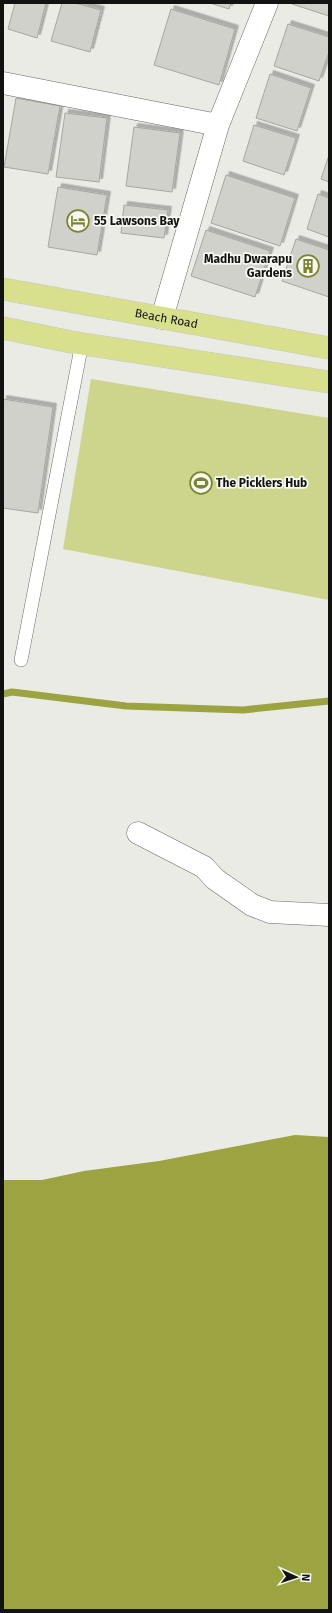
<svg xmlns="http://www.w3.org/2000/svg" width="332" height="1613" font-family="'Fira Sans',sans-serif">
<style>
.green{fill:#ccd58b}
.water{fill:#9ba440}
.lines{fill:none;stroke-linecap:round;stroke-linejoin:round}
.stream{stroke:#9ba440;stroke-width:7}
.building{fill:#d0d1cb;stroke:#a6a7a1;filter:url(#shadow)}
.service-casing{stroke:#696a65;stroke-width:14}
.minor-casing{stroke:#696a65;stroke-width:23}
.primary-casing{stroke:#c6c6c6;stroke-width:23}
.service{stroke:#fff;stroke-width:13}
.minor{stroke:#fff;stroke-width:22}
.primary{stroke:#d9e08d;stroke-width:22}
.labels{text-anchor:middle;dominant-baseline:central;stroke-width:3.5;stroke-linejoin:round;paint-order:stroke}
.poi-label{font-size:12px;font-weight:bold;fill:#121311;stroke:#f7f8f2;text-anchor:start}
.street-label{font-size:12px;fill:#121311;stroke:#f7f8f2}
</style>
<defs>
<filter id="shadow"><feDropShadow dx="3.5" dy="-3.5" stdDeviation="0" flood-color="#0004"/></filter>
</defs>
<rect width="100%" height="100%" fill="#eaebe5"/>
<path class="green" d="M91,379L329,418V600L63,549Z"/>
<path class="water" d="M295,1135L329,1137V1610H3V1180H42L84,1171L159,1161Z"/>
<g class="lines">
<path class="stream" d="M3,694L12,692L126,706L243,710L329,701"/>
</g>
<path class="building" d="M15,3H46L37,38L8,29Z
M62,3H75L101,10L90,52L51,41Z
M210,3H231L229,9Z
M292,3H329V16L292,4Z
M171,9L235,29L219,85L154,65Z
M288,24L329,37V52L319,81L274,66Z
M270,74L311,88L297,131L256,118Z
M16,98L60,106L48,174L4,167Z
M65,113L107,118L99,182L56,177Z
M254,125L296,138L284,175L243,161Z
M134,127L180,133L172,192L126,186Z
M329,155V182L321,179Z
M226,175L295,198L280,246L211,223Z
M58,187L107,195L97,255L48,247Z
M318,194L329,198V237L307,229Z
M124,205L168,210L164,238L121,233Z
M206,230L270,251L255,297L191,276Z
M296,239L329,250V297L282,281Z
M3,399L53,407L38,513L3,508Z"/>
<g class="lines">
<g class="service-casing">
<path id="service" d="M21,660L82,343"/>
</g>
<g class="minor-casing">
<path id="minor" d="M3,83L218,125
M162,318L218,125L267,3
M138,833L204,867L215,879L252,905L270,912L329,915"/>
</g>
<g class="primary-casing">
<g id="primary">
<path id="s1" d="M3,289L329,348"/>
<path d="M3,328L71,342L329,382"/>
</g>
</g>
<use href="#service" class="service"/>
<use href="#minor" class="minor"/>
<use href="#primary" class="primary"/>
</g>
<defs>
<g id="hotel-ring" transform="scale(1.15)"><circle r="9.5" fill="#f7f8f2" stroke="#7c8430" stroke-width="1.5"/><path d="M-6-4.5h1.5V1H6V5H4.5V3h-9V5H-6ZM-4 0a1.8 1.8 0 1 1 3.6 0ZM.5 0V-2.5h3Q6-2.5 6 0Z" fill="#7c8430"/></g>
<g id="building-ring" transform="scale(1.15)"><circle r="9.5" fill="#f7f8f2" stroke="#7c8430" stroke-width="1.5"/><path d="M-4-6H4V6H1V3H-1V6H-4ZM-2.5-4.3h1.7v1.8h-1.7ZM.8-4.3h1.7v1.8H.8ZM-2.5-1h1.7V.8h-1.7ZM.8-1h1.7V.8H.8Z" fill="#7c8430"/></g>
<g id="stadium-ring" transform="scale(1.15)"><circle r="9.5" fill="#f7f8f2" stroke="#7c8430" stroke-width="1.5"/><path d="M0-5a6.5 5 0 1 0 0 10a6.5 5 0 1 0 0-10ZM-3.5-1.8h7v3.6h-7Z" fill="#7c8430"/></g>
</defs>
<g fill-rule="evenodd">
<use href="#hotel-ring" x="78" y="221"/>
<use href="#building-ring" x="308" y="266"/>
<use href="#stadium-ring" x="201" y="483"/>
</g>
<g class="labels">
<g class="poi-label">
<text x="94" y="221">55 Lawsons Bay</text>
<text x="292" y="259" text-anchor="end">Madhu Dwarapu<tspan x="292" dy="14">Gardens</tspan></text>
<text x="216" y="483">The Picklers Hub</text>
</g>
<g class="street-label">
<text stroke="none"><textPath href="#s1" startOffset="166">Beach Road</textPath></text>
</g>
</g>
<rect width="332" height="1613" fill="none" stroke="#121311" stroke-width="8"/>
<g transform="translate(296 1577) rotate(93)" stroke="#f7f8f2" stroke-width="3" paint-order="stroke">
<path d="M0-3L7 15L0 10L-7 15Z" fill="#121311"/>
<text y="-6" font-size="11" font-weight="bold" text-anchor="middle" fill="#121311">N</text>
</g>
</svg>
